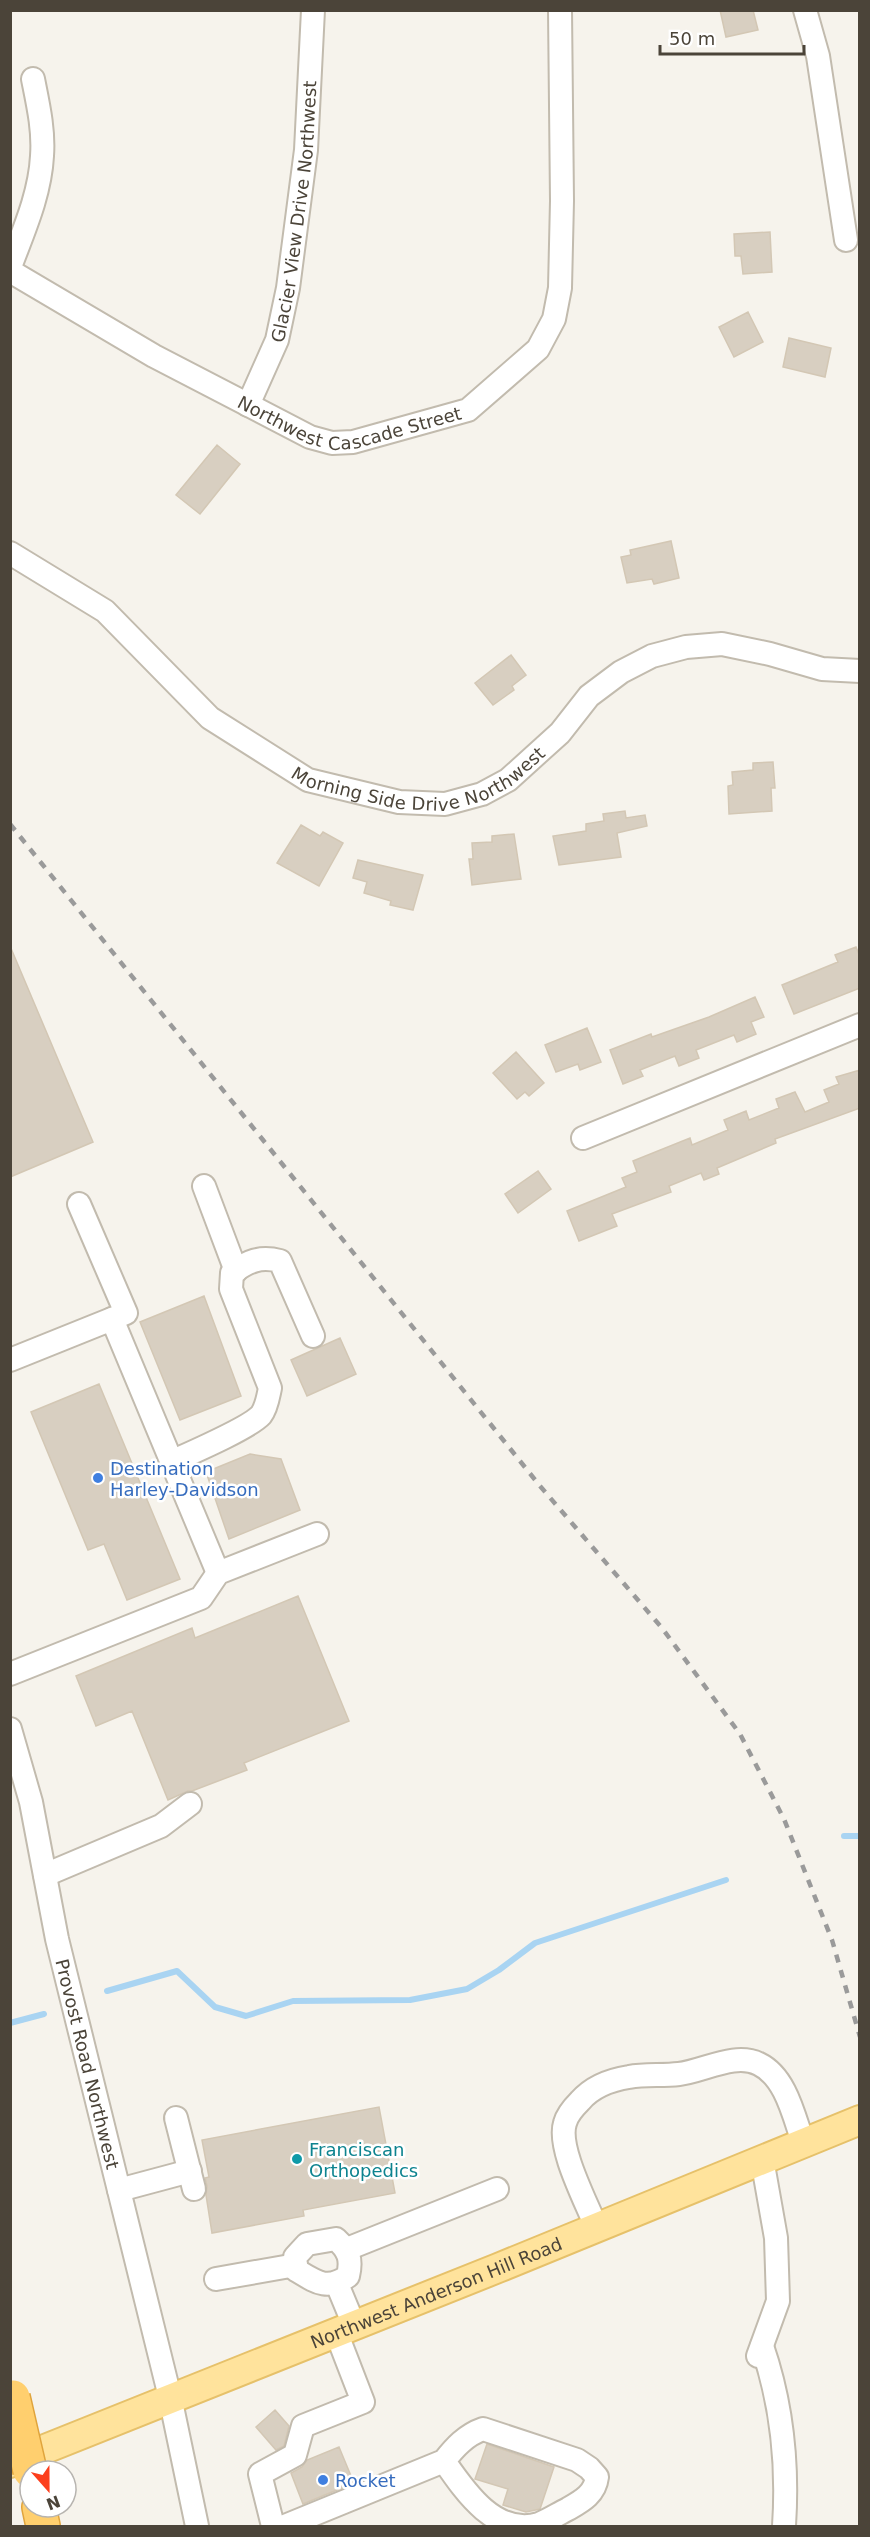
<svg xmlns="http://www.w3.org/2000/svg" width="870" height="2537" font-family="'DejaVu Sans',sans-serif">
<style>
.lines{fill:none;stroke-linecap:round;stroke-linejoin:round}
.stream{stroke:#a9d4f2;stroke-width:6}
.building{fill:#d8cfc1;stroke:#d3c7b4;stroke-width:1.5}
.minor-casing{stroke:#c2bbae;stroke-width:26}
.major-casing{stroke:#e6c16a;stroke-width:32}
.highway-casing{stroke:#e0a43c;stroke-width:36}
.minor{stroke:#fff;stroke-width:22}
.major{stroke:#ffe39c;stroke-width:28}
.highway{stroke:#ffcf6e;stroke-width:33}
.rail{stroke:#9a9a9a;stroke-width:4.5;stroke-dasharray:8 8;stroke-linecap:butt}
.highway-bridge-casing{stroke:#e0a43c;stroke-width:36;stroke-linecap:butt}
.highway-bridge{stroke:#ffcf6e;stroke-width:33}
.shop-dot{fill:#3f7fe0;stroke:#fff;stroke-width:2}
.culture-dot{fill:#0f9aa8;stroke:#fff;stroke-width:2}
.labels{text-anchor:middle;dominant-baseline:central;stroke-width:5;stroke-linejoin:round;paint-order:stroke}
.street-label{font-size:18px;fill:#4b4439;stroke:#fff}
.shop-label{font-size:18px;fill:#366cbe;stroke:#fff;text-anchor:start}
.culture-label{font-size:18px;fill:#0d838f;stroke:#fff;text-anchor:start}
</style>
<rect width="100%" height="100%" fill="#f6f3ec"/>
<g class="lines">
<path class="stream" d="M844,1836H860
M107,1991L177,1971L215,2007L246,2016L293,2001L410,2000L467,1989L499,1970L535,1943L726,1880
M10,2023L44,2014"/>
</g>
<path class="building" d="M720,10H753L758,30L726,37Z
M770,232L772,272L743,274L741,256H735L734,234Z
M748,312L763,342L734,357L719,327Z
M789,338L831,348L825,377L783,367Z
M217,445L240,464L200,514L176,495Z
M671,541L679,578L654,584L652,579L627,583L621,557L631,555L630,550Z
M511,655L526,675L512,686L514,690L493,705L475,683Z
M773,762L775,788H771L772,811L729,814L728,786L733,785L732,772L753,770V763Z
M625,811L626,818L645,815L647,826L617,833L621,857L559,865L553,836L586,831V824L604,821L603,814Z
M301,825L320,836L323,832L343,843L319,886L277,863Z
M514,834L521,879L472,885L469,859H473L472,843L492,842V836Z
M358,860L423,875L413,910L390,905L391,901L364,893L367,882L353,878Z
M10,946L93,1142L10,1177Z
M856,947L860,957V988L794,1014L782,985L838,962L835,955Z
M755,997L764,1017L751,1022L756,1034L737,1042L734,1035L696,1050L699,1058L679,1066L675,1056L640,1070L643,1076L623,1084L610,1050L651,1034L652,1037L709,1017Z
M587,1028L601,1062L580,1070L578,1064L556,1072L545,1045Z
M516,1052L544,1083L529,1096L525,1092L517,1099L493,1073Z
M860,1070V1108L775,1139L776,1143L717,1168L719,1174L704,1180L701,1173L669,1186L671,1192L612,1214L617,1226L579,1241L567,1211L626,1187L622,1178L637,1172L633,1161L690,1138L692,1145L728,1130L724,1120L746,1111L749,1120L779,1108L776,1099L795,1092L805,1112L829,1102L824,1090L839,1084L836,1077Z
M538,1171L551,1189L518,1213L505,1194Z
M204,1296L241,1396L180,1420L140,1322Z
M340,1338L356,1374L307,1396L291,1360Z
M99,1384L180,1579L127,1600L104,1544L88,1550L31,1412Z
M250,1454L281,1459L300,1510L229,1539L206,1472Z
M298,1596L349,1721L244,1763L247,1770L192,1791H188L168,1800L132,1711L96,1726L76,1676L192,1628L195,1638Z
M379,2107L395,2193L303,2210L304,2216L212,2233L206,2195L207,2186L205,2178L209,2177L202,2140Z
M275,2410L289,2426L284,2446L276,2450L256,2427Z
M487,2444L554,2467L540,2509L526,2512L503,2505L508,2489L475,2479Z
M339,2447L354,2483L303,2504L291,2473L302,2467L307,2460Z"/>
<g class="lines">
<g class="minor-casing">
<g id="minor">
<path d="M805,10L818,56L846,240"/>
<path d="M10,267C23,232 40,195 42,156C44,130 38,104 33,79"/>
<path id="s1" d="M10,271L154,356L310,437L332,443L353,442L468,410L538,349L554,319L560,288L562,201L560,10"/>
<path id="s2" d="M248,405L277,340L288,288L306,150L313,10"/>
<path id="s3" d="M10,553L105,611L210,718L308,780L399,802L445,804L482,794L508,780L560,733L589,696L621,672L652,656L686,647L722,644L770,654L822,669L860,671"/>
<path d="M583,1138L860,1025"/>
<path d="M204,1186L236,1271"/>
<path d="M79,1204L126,1313L112,1319"/>
<path d="M10,1360L112,1319L218,1573"/>
<path d="M171,1462C191,1453 249,1428 261,1415C267,1407 268,1397 270,1388L231,1289L232,1273C248,1261 260,1256 280,1261L313,1336"/>
<path d="M10,1674L201,1598L218,1573L317,1534"/>
<path id="s4" d="M10,1729L31,1802L57,1939L170,2397L197,2526"/>
<path d="M45,1875L161,1826L190,1804"/>
<path d="M176,2118L194,2189"/>
<path d="M119,2190L190,2171"/>
<path d="M596,2227C587,2203 557,2148 565,2123C567,2115 574,2107 580,2101C592,2087 610,2080 629,2077C645,2074 662,2076 679,2074C704,2071 735,2052 759,2064C786,2077 794,2117 803,2142"/>
<path d="M336,2239C349,2251 352,2259 348,2276C327,2291 316,2282 296,2270L295,2257L307,2244Z"/>
<path d="M347,2249L497,2189"/>
<path d="M216,2279L296,2265"/>
<path d="M337,2284L354,2325"/>
<path d="M762,2346C782,2404 788,2466 784,2526"/>
<path d="M758,2356L778,2301L776,2238L762,2159"/>
<path d="M273,2526L260,2474L295,2455L303,2426L363,2402L336,2332"/>
<path d="M285,2526L444,2461C455,2447 466,2435 483,2429L577,2460L589,2468L597,2477C595,2494 582,2501 568,2509C558,2514 549,2520 539,2524C495,2537 464,2490 444,2461"/>
</g>
</g>
<g class="major-casing">
<g id="major">
<path id="s5" d="M10,2463L498,2268L860,2120"/>
</g>
</g>
<g class="highway-casing">
<path id="highway" d="M39,2507L43,2526"/>
</g>
<use href="#minor" class="minor"/>
<use href="#major" class="major"/>
<use href="#highway" class="highway"/>
<path class="rail" d="M10,824L540,1486L662,1628L740,1734L784,1819L832,1940L860,2037"/>
<g class="highway-bridge-casing">
<path id="highway-bridge" d="M13,2397L30,2471"/>
</g>
<use href="#highway-bridge" class="highway-bridge"/>
</g>
<g class="shop-dot">
<circle cx="98" cy="1478" r="6"/>
<circle cx="323" cy="2480" r="6"/>
</g>
<circle class="culture-dot" cx="297" cy="2159" r="6"/>
<g class="labels">
<g class="street-label">
<text stroke="none"><textPath href="#s2" startOffset="201">Glacier View Drive Northwest</textPath></text>
<text stroke="none"><textPath href="#s1" startOffset="381">Northwest Cascade Street</textPath></text>
<text stroke="none"><textPath href="#s3" startOffset="495">Morning Side Drive Northwest</textPath></text>
<text stroke="none"><textPath href="#s4" startOffset="344">Provost Road Northwest</textPath></text>
<text stroke="none"><textPath href="#s5" startOffset="459">Northwest Anderson Hill Road</textPath></text>
</g>
<g class="shop-label">
<text x="110" y="1468">Destination<tspan x="110" dy="21">Harley-Davidson</tspan></text>
<text x="335" y="2480">Rocket</text>
</g>
<g class="culture-label">
<text x="309" y="2149">Franciscan<tspan x="309" dy="21">Orthopedics</tspan></text>
</g>
</g>
<rect width="870" height="2537" fill="none" stroke="#4b4439" stroke-width="24"/>
<g transform="translate(48 2489) rotate(159)"><circle r="28" fill="#ffffff" stroke="#b7b4b0" stroke-width="1.5"/>
<path d="M0-4.5L10 22L0 15L-10 22Z" fill="#fc3f1d"/>
<text y="-9" font-size="16" font-weight="bold" text-anchor="middle" fill="#4b4439">N</text>
</g>
<path d="M660 45v9h144v-9" fill="none" stroke="#4b4439" stroke-width="3"/>
<text x="669" y="45" font-size="18" fill="#4b4439" stroke="#ffffff" stroke-width="4.5" paint-order="stroke">50 m</text>
</svg>
